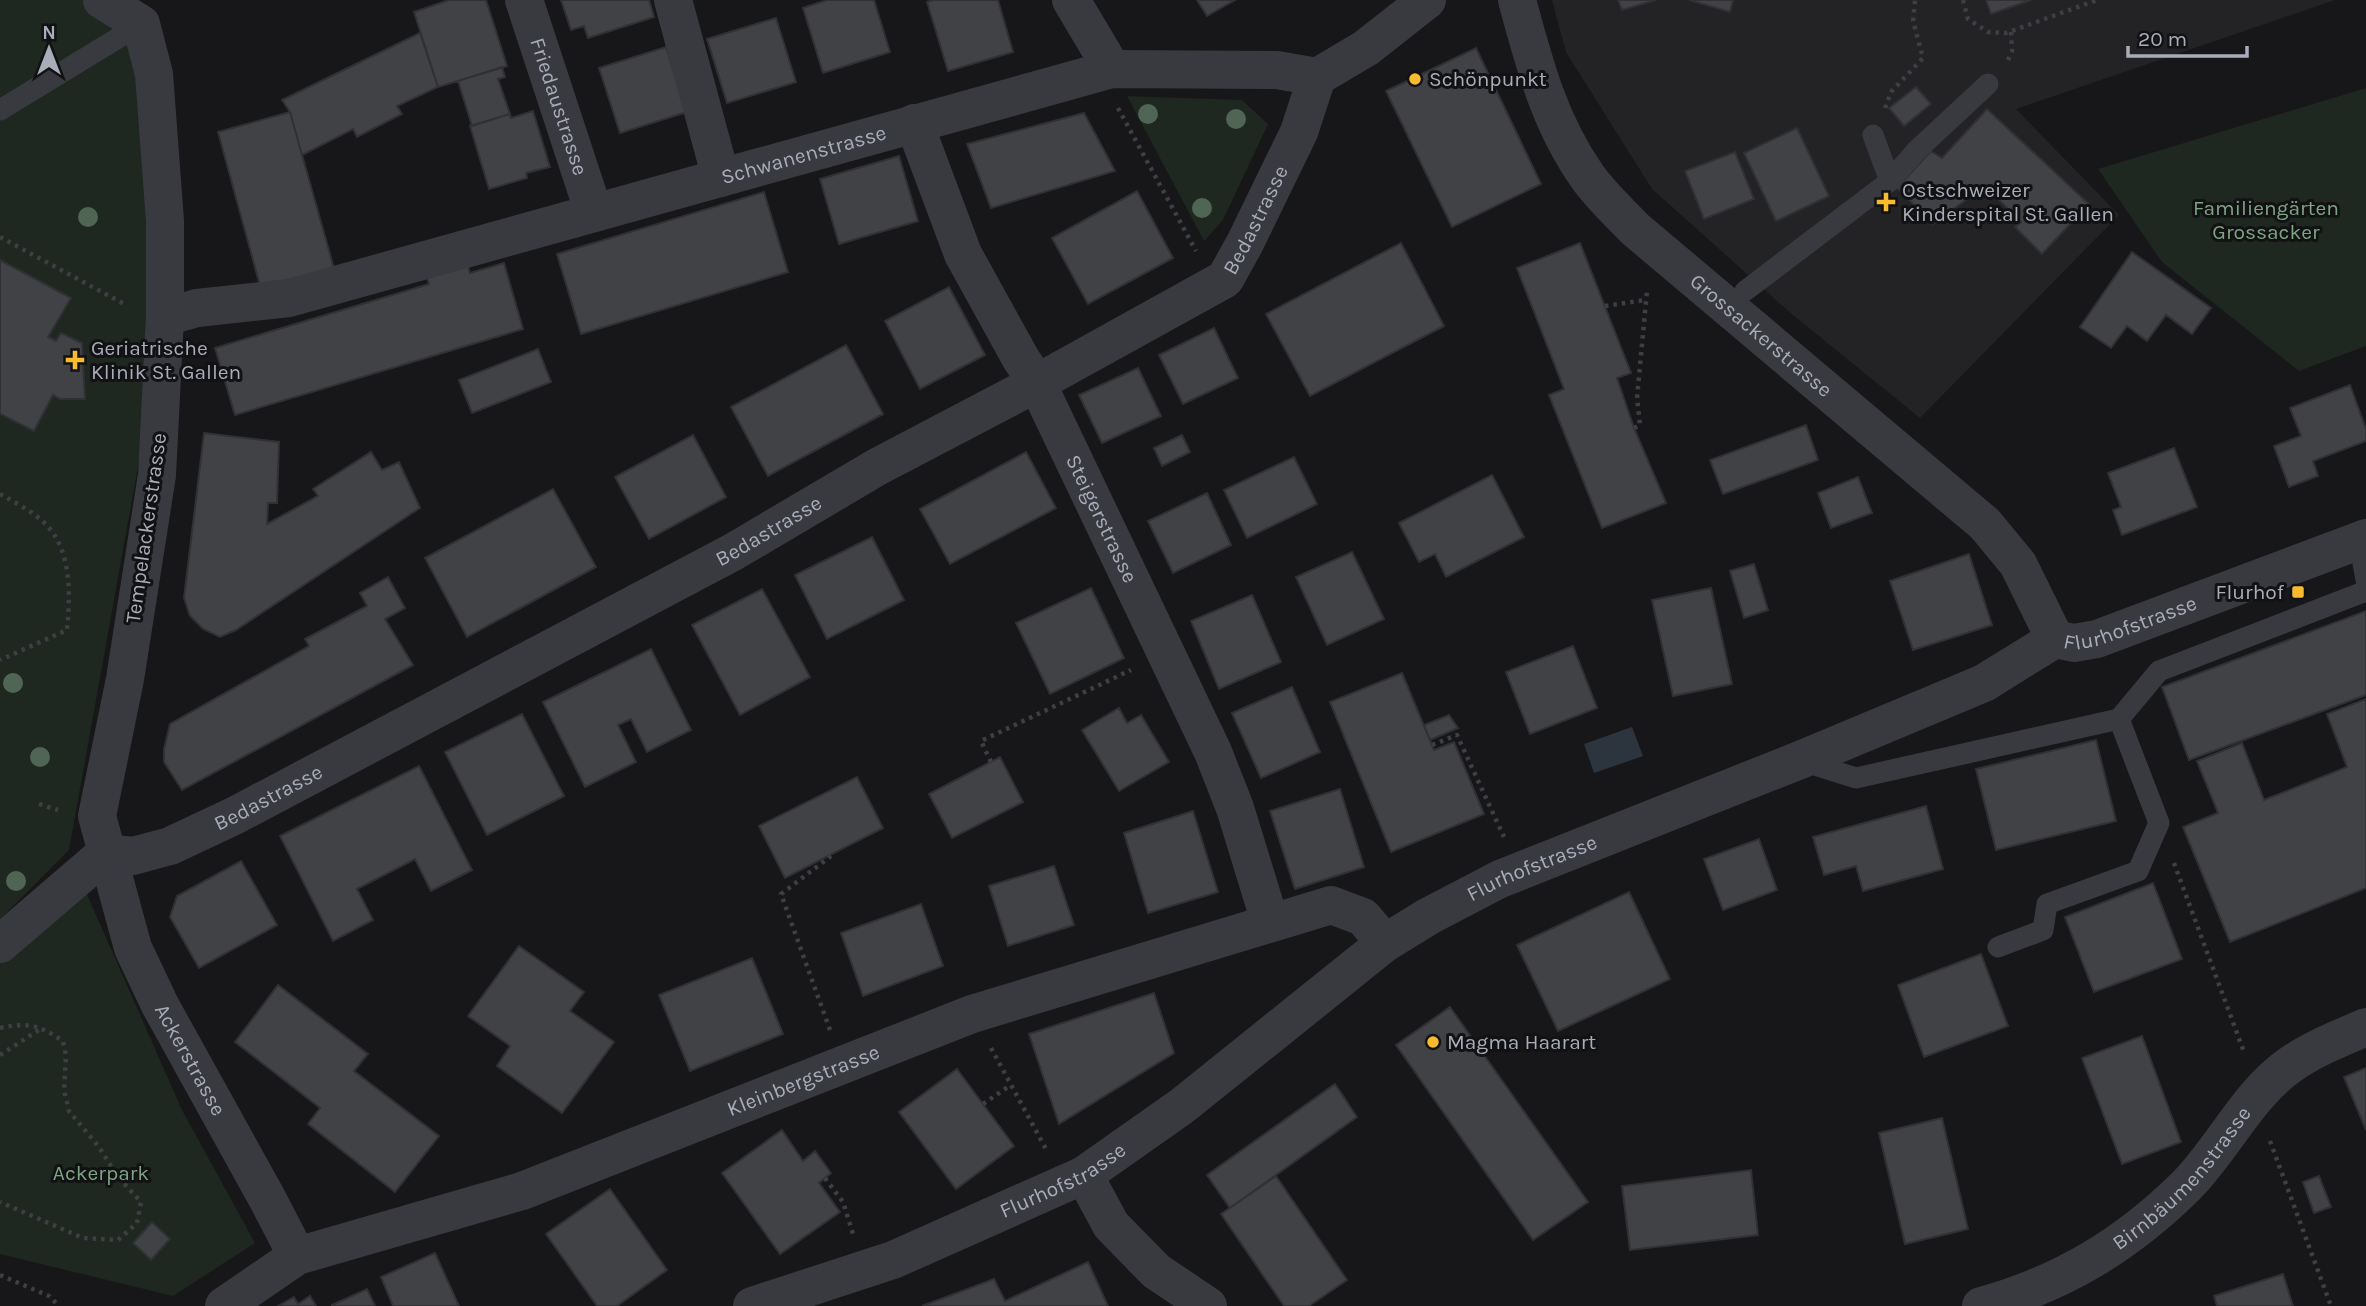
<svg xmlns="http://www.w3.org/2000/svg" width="2366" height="1306" font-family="Karla,sans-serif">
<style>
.built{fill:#232326}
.green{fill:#1e2720}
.water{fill:#2c353d}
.building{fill:#414246;stroke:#313135;stroke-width:2}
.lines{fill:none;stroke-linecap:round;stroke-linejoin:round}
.path{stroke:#3d3f45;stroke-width:4.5;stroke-dasharray:3.5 5;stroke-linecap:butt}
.service{stroke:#393a40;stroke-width:21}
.minor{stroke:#393a40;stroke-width:38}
.tertiary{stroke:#393a40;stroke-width:38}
.tree{fill:#506553}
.poi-dot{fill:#f9bb2e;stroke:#121214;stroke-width:2.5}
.labels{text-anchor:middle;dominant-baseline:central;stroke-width:6;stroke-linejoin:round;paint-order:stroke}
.poi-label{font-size:21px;fill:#a8adb9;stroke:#121214;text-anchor:start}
.street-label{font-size:21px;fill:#a8adb9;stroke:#121214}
.park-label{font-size:21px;fill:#7ea582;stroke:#121214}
</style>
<rect width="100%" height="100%" fill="#171719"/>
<path class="built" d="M1552,0H2335L2016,109L2119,215L1920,418L1793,315L1652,189L1566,52Z"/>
<path class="green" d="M0,0H90L141,24L165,317L69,850L0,919Z
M2366,88V346L2299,371L2162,262L2098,169Z
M1127,96L1242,100L1268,124L1223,220L1204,241Z
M85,890L182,1110L255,1243L173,1296L0,1254V962Z"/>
<path class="water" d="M1632,727L1643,756L1594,773L1584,744Z"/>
<path class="building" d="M449,0H486L507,66L438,87L414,12Z
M561,0H649L654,17L588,38L584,26L571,30Z
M827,0H874L890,52L823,73L803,8Z
M933,0H998L1013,52L948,71L927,2Z
M1197,0H1235L1207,16Z
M1618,0H1656L1622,10Z
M1689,0H1733L1730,12Z
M1986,0H2031L1991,14Z
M776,18L796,82L727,103L707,39Z
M420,33L438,87L397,106L402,114L357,137L353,129L302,155L290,112L282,100Z
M666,47L687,112L620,133L599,68Z
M1476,48L1541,184L1452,227L1386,91Z
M502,67L505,77L498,79L510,114L472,126L458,81Z
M1916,87L1931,104L1904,126L1889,108Z
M1987,109L2089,204L2042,254L2015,227L2021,222L1985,186L1933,224L1897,188L1931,151L1942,158Z
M533,111L550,167L526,173L527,178L489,189L470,126L510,114L511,118Z
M290,112L335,272L262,293L218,132Z
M1084,113L1115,171L991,208L967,144Z
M1797,128L1829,196L1776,221L1744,153Z
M1735,152L1754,199L1704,219L1685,171Z
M899,156L918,221L839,244L820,179Z
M1137,191L1173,258L1088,304L1052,238Z
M764,192L788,272L581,334L557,254Z
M1401,243L1444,326L1310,396L1266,314Z
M1580,243L1631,373L1617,378L1634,428L1666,503L1602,528L1549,395L1564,389L1517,268Z
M2132,252L2211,308L2192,334L2166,315L2147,341L2127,326L2111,348L2080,327Z
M466,259L470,273L504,263L523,329L235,415L215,348L429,284L425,271Z
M0,260L71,298L48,337L56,341L61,333L82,343L85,399H60L53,395L34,431L0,414Z
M949,287L985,355L920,389L885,321Z
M1214,328L1238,378L1183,404L1159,355Z
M846,345L883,414L768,476L731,407Z
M538,349L551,382L472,413L459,380Z
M1138,368L1161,416L1102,443L1079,395Z
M2350,385L2366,429V441L2313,461L2318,476L2289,487L2274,446L2301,436L2290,408Z
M1806,425L1818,460L1723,494L1710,460Z
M204,433L279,442L277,503H268L267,524L318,496L313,489L371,452L382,470L399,462L420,508L236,630L220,637L203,629L190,616L184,598Z
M693,435L726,497L649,539L615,477Z
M1182,435L1190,452L1162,466L1154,448Z
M2174,448L2197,507L2122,535L2113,510L2121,507L2108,473Z
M1026,452L1056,508L950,564L920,509Z
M1294,457L1317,504L1247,538L1224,490Z
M1492,475L1524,537L1446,577L1435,554L1419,562L1399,523Z
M1858,477L1872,513L1831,528L1818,493Z
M553,489L596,567L467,637L425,558Z
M1207,493L1231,545L1173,573L1148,521Z
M872,537L904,600L827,639L795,575Z
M1352,552L1384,619L1327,645L1296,577Z
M1969,554L1992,625L1913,650L1890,581Z
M1754,564L1768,610L1744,618L1730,571Z
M388,577L405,608L385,619L413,665L182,790L164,762V749L170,724L309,646L305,639L367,606L360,593Z
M1091,588L1124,658L1050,694L1016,623Z
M1711,588L1732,684L1673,696L1652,600Z
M762,589L810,677L740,715L692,625Z
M1252,595L1281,662L1219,689L1191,621Z
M2366,611V695L2189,760L2162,687Z
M1573,646L1597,708L1530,734L1506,672Z
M651,649L691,730L647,752L631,719L618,725L636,762L585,787L543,702Z
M1402,673L1434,750L1454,742L1484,814L1391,852L1330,702Z
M1292,687L1320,752L1261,778L1232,713Z
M2366,699V888L2230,942L2183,827L2218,813L2197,761L2242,743L2264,800L2347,767L2327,714Z
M1119,708L1127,723L1141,715L1169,762L1119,791L1082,730Z
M522,714L564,796L487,835L445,752Z
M1449,715L1458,728L1430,740L1424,725Z
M2096,740L2116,821L1996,850L1976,769Z
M1000,757L1023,802L952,838L929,794Z
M419,766L472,870L431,891L415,859L357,889L373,920L333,941L280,836Z
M857,777L883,828L785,878L759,826Z
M1340,789L1364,867L1295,889L1270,811Z
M1926,806L1943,869L1863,891L1856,866L1824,875L1813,837Z
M1193,811L1218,892L1148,913L1124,833Z
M1759,839L1777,890L1723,910L1704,859Z
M241,861L277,925L199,968L170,917L177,896Z
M1054,866L1074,925L1008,946L989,886Z
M2153,883L2182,959L2094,992L2065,917Z
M1629,892L1670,979L1558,1031L1517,945Z
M921,904L943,966L863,996L841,933Z
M519,946L584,992L570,1011L614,1042L562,1113L497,1066L510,1046L468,1016Z
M1981,954L2008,1026L1924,1057L1898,985Z
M752,958L783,1034L690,1071L659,995Z
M278,985L368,1054L354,1071L439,1136L395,1192L308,1124L320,1108L235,1042Z
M1154,993L1174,1053L1059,1124L1029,1034Z
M1450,1007L1588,1202L1533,1240L1396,1045Z
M2142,1036L2181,1142L2122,1164L2082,1058Z
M2366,1068V1130L2344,1077Z
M957,1069L1014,1146L956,1189L899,1112Z
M1335,1084L1357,1117L1230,1208L1207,1175Z
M1942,1118L1968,1229L1905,1244L1879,1133Z
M782,1130L803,1161L815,1151L831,1173L819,1183L840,1212L780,1254L722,1173Z
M1751,1170L1758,1235L1630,1250L1622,1186Z
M1276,1176L1347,1280L1309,1306H1284L1221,1214Z
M2319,1176L2331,1207L2314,1213L2303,1182Z
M610,1189L667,1270L617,1306H597L546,1234Z
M152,1222L170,1239L151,1260L133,1243Z
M435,1253L459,1306H393L381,1277Z
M1088,1262L1108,1306H922L994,1279L1005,1301Z
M2283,1274L2293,1306H2217L2214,1296Z
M367,1289L375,1306H332V1305Z
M310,1296L316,1306H278L294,1297L298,1304Z"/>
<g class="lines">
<path class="path" d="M1963,0L1968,19L1988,32L2006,33L2097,0
M2008,60L2012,51L2011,31
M1118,108L1196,251
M1885,108L1891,92L1923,58L1913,21L1915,0
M0,237L126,305
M1605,306L1646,300
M1634,428L1640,425L1637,398L1647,291
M0,494C17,504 37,513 50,529C72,557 70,596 67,630L0,660
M1432,745L1457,735L1504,837
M991,762L981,741L1131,670
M39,804L58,810
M2174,863L2244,1052
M0,1028C28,1022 39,1025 63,1041L66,1056L64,1090L69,1111L99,1147L118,1177L141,1202L137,1223L118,1240L83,1238L0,1202
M830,1030L781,894L835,853
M991,1048L1047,1151
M0,1055L42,1028
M983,1104L1011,1085
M2270,1141L2331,1306
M825,1178L843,1202L853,1234
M0,1275L49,1296L59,1306"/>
<path class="service" d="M0,110L141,24
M1890,181L1917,150L1988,84
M1745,291L1890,181L1873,135
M2359,541L2366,580
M1802,761L1856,778L2119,719L2159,671L2366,591
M1998,947L2043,930L2047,904L2138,871L2159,823L2119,719"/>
<g class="minor">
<path id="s1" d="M102,0L141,24L154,74L165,221V317L157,475L125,679L97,816L133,948L160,1005L268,1200L297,1256"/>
<path id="s2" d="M524,0L594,213"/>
<path d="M673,0L721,178"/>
<path d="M1071,0L1112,69"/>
<path id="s3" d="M914,123L963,254L1021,359L1037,383L1213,752L1235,808L1270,922"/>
<path id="s4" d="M165,317L197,308L289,298L1112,69L1277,70L1317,77L1366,48L1427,0"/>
<path id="s5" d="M106,853L133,856L170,846L234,816L733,552L877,467L1037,383L1225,279L1245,243L1299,132L1317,77"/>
<path d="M0,944L106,853"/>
<path d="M1084,1175L1111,1225L1156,1271L1208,1306"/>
<path id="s6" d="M224,1306L297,1256L522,1191L972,1014L1331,905L1363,917L1385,943"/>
<path id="s7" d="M752,1306L893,1260L1084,1175L1182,1106L1385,943L1429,916L1500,879L1800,760L1984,683L2055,639"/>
<path id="s8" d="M1981,1306C2062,1284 2126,1245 2186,1186C2222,1150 2248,1094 2290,1065C2313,1049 2340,1038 2366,1027"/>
</g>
<path class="tertiary" id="s9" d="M1517,0C1534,63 1549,122 1587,176C1600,195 1619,212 1635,229L1985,524L2018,564L2055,639L2074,643L2097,639L2366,538"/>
</g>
<g class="tree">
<circle cx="1148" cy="114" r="10"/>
<circle cx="1236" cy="119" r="10"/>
<circle cx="1202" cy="208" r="10"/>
<circle cx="88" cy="217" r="10"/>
<circle cx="13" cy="683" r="10"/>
<circle cx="40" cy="757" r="10"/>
<circle cx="16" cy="881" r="10"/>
</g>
<g class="poi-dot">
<circle cx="1415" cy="79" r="7"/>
<path d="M1882.5 191.5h7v7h7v7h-7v7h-7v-7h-7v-7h7z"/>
<path d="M71.5 349.5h7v7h7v7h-7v7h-7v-7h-7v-7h7z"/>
<rect x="2291" y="585" width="14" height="14" rx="3.5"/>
<circle cx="1433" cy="1042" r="7"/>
</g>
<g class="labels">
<g class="poi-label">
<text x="1429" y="79">Schönpunkt</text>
<text x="1902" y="190">Ostschweizer<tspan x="1902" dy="24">Kinderspital St. Gallen</tspan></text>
<text x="91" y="348">Geriatrische<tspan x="91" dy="24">Klinik St. Gallen</tspan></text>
<text x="2284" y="592" text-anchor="end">Flurhof</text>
<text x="1447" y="1042">Magma Haarart</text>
</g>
<g class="street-label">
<text stroke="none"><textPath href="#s2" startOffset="112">Friedaustrasse</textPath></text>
<text stroke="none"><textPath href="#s4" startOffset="660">Schwanenstrasse</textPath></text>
<text stroke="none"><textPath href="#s5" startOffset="1330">Bedastrasse</textPath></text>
<text stroke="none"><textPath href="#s9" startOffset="427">Grossackerstrasse</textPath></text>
<text stroke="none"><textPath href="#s3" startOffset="439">Steigerstrasse</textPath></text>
<text transform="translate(146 528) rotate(-82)">Tempelackerstrasse</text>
<text stroke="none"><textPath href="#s5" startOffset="742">Bedastrasse</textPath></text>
<text stroke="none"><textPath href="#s9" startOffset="934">Flurhofstrasse</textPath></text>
<text stroke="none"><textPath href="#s5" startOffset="175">Bedastrasse</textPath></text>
<text stroke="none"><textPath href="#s7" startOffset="903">Flurhofstrasse</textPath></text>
<text stroke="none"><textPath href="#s1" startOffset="1108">Ackerstrasse</textPath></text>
<text stroke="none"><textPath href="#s6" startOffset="625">Kleinbergstrasse</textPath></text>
<text stroke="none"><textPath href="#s8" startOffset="243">Birnbäumenstrasse</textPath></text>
<text stroke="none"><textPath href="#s7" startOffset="336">Flurhofstrasse</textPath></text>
</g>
<g class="park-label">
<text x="2266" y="208">Familiengärten<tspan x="2266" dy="24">Grossacker</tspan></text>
<text x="101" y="1173">Ackerpark</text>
</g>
</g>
<g transform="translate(49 49)" stroke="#121214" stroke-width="5" paint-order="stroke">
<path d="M0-5L12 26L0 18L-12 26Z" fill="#a8adb9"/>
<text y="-10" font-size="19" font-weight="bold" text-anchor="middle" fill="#a8adb9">N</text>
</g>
<path d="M2128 46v10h119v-10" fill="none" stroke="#a8adb9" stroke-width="3.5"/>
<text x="2138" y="46" font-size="21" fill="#a8adb9" stroke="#121214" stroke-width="5" paint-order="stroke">20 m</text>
</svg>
